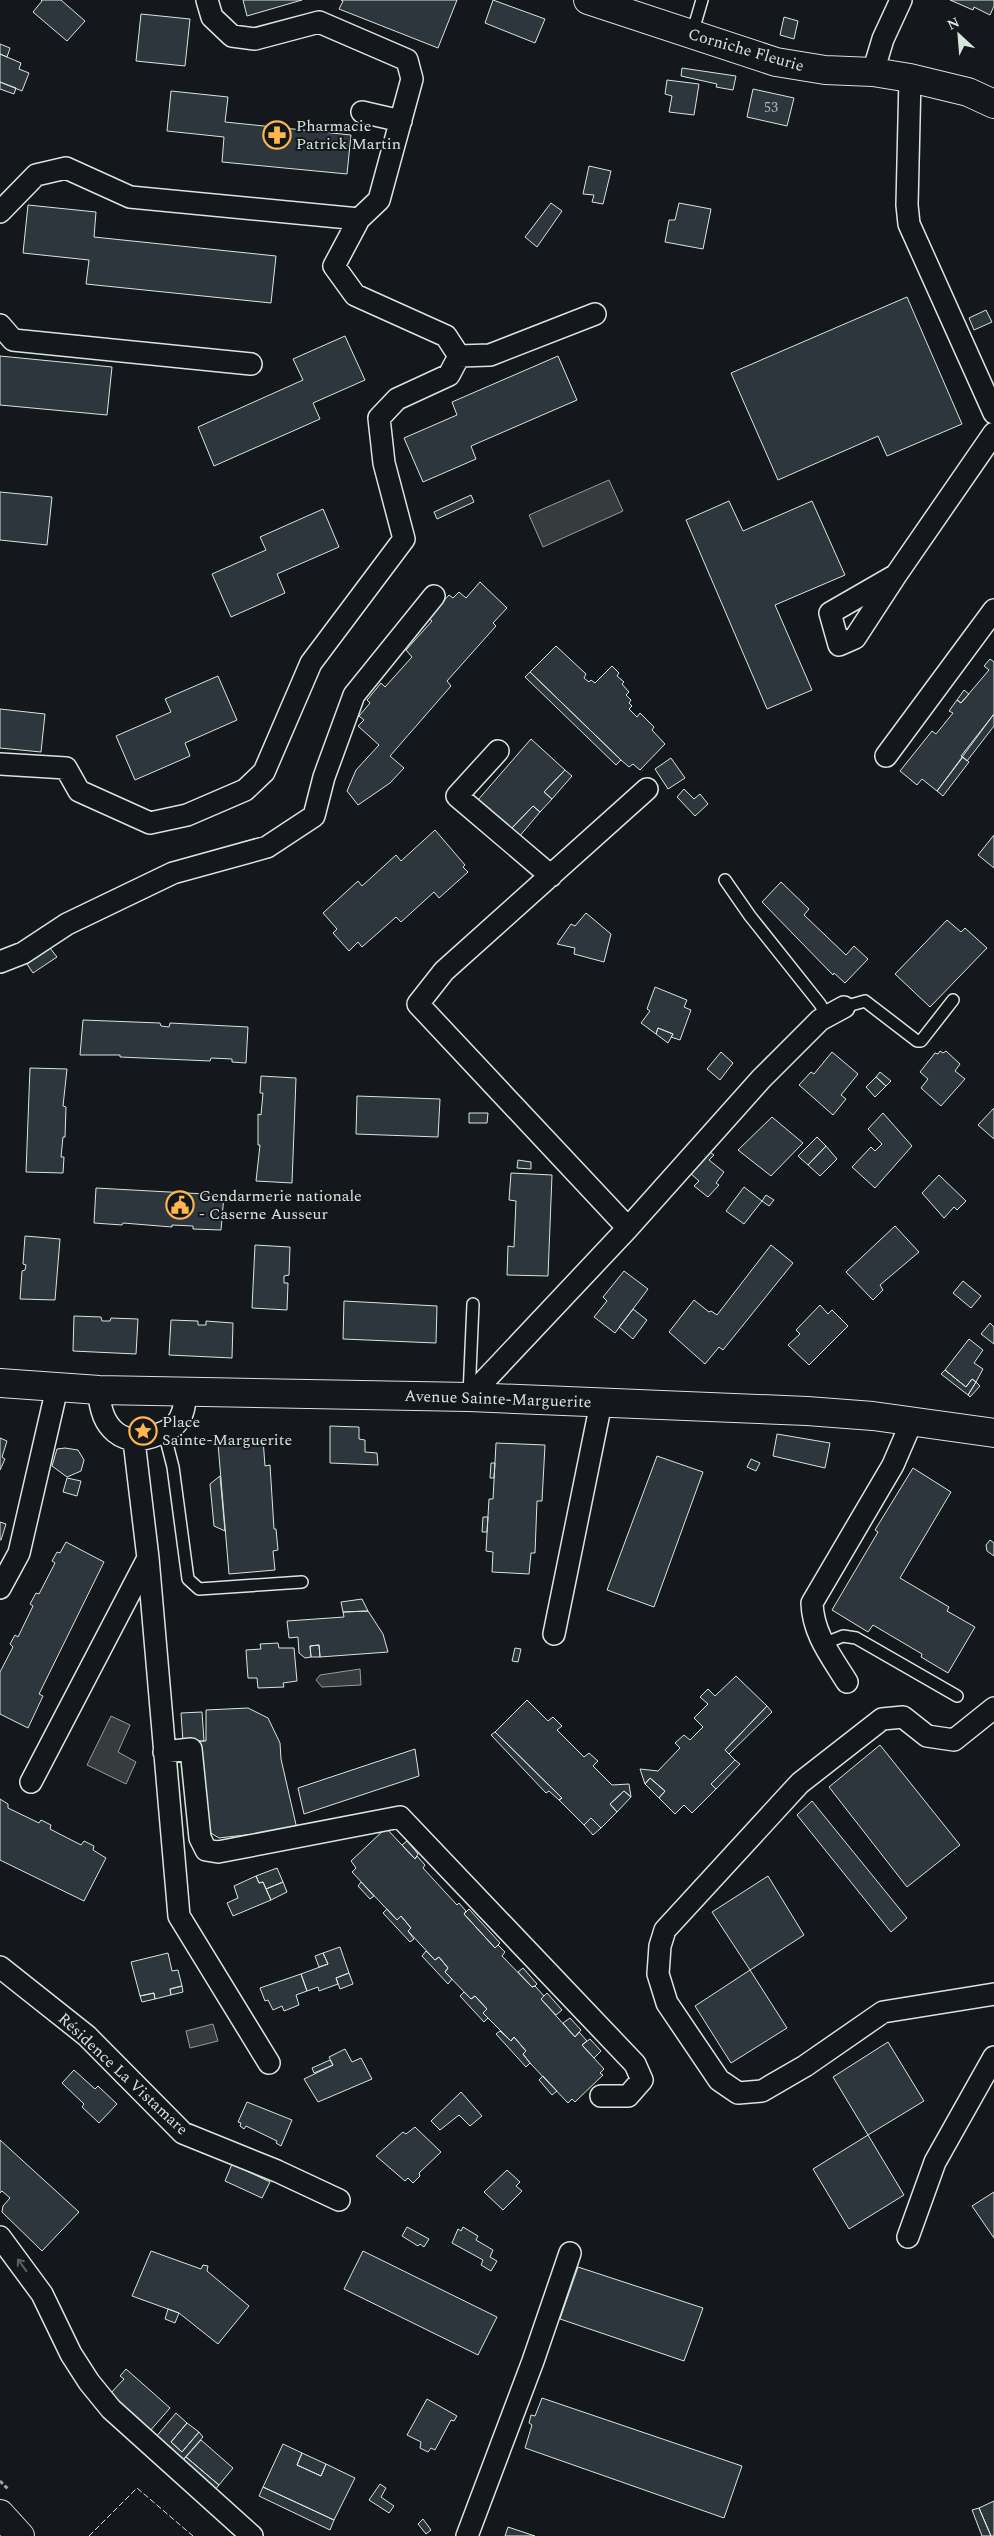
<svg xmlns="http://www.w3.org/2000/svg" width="994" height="2536" font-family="Spectral,serif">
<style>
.water{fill:#363b3e;stroke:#939e99}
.building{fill:#2c363c;stroke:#d8e6dc}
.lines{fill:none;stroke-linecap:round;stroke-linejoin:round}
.lane-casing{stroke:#d8e6dc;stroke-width:14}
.street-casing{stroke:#d8e6dc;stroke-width:24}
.secondary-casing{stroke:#d8e6dc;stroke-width:30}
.path{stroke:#9da8a2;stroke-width:3;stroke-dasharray:4 2.5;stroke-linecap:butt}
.lane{stroke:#14181c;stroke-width:11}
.street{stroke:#14181c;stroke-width:21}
.secondary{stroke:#14181c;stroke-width:28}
.fence{stroke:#d8e6dc;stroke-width:1;stroke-dasharray:6 2.5;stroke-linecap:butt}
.oneway{stroke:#59605f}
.labels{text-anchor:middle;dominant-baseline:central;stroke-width:4;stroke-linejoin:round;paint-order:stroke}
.number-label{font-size:14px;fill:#adbab4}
.street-label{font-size:16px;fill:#d8e6dc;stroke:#14181c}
.poi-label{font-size:16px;fill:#d8e6dc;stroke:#14181c;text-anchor:start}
</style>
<rect width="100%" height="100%" fill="#14181c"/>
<path class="water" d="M609,480L623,511L543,547L529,515Z
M360,1669L361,1685L322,1687L316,1680L320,1675Z
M111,1716L130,1725L118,1752L136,1762L126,1784L87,1765Z
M213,2024L218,2041L190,2048L186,2031Z"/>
<path class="building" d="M41,0H61L85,21L67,41L33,12L42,1Z
M243,0H302L247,16Z
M341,0H457L438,48L339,9L343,1Z
M493,0L545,19L535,43L485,23Z
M950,0H994V6L990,15L974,7L973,10Z
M141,14L190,19L185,66L136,61Z
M784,17L798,21L794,39L780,35Z
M0,44L10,48L7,57L0,54Z
M0,54L21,63L19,69L29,73L22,91L0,82Z
M682,68L736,76L733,90L716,87L717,84L681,76Z
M667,80L699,84L694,115L669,112L672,96L665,94Z
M0,82L16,88L14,94L0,89Z
M753,89L794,98L787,126L747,117Z
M171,91L228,97L225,122L351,135L347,174L222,162L224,137L167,131Z
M589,166L611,171L603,204L592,202L594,195L583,194Z
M551,203L562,211L537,247L525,237Z
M679,203L711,209L703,249L665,242L669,220H675Z
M28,205L96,212L94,237L276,256L271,303L86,284L89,260L23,253Z
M907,297L962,424L887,456L878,436L778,480L731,373Z
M986,310L992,322L974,330L969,318Z
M345,336L365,380L313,403L320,419L214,466L198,427L303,380L293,359Z
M0,356L112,367L107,415L0,405Z
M558,356L577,400L471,446L476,459L423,482L404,438L457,415L452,402Z
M0,492L52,497L47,545L0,540Z
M471,495L474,502L437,519L434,512Z
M729,501L743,531L812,501L845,575L775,605L812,690L767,709L686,520Z
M323,509L339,547L277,574L285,593L231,617L212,574L266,550L260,537Z
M480,582L507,608L493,623L496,626L447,681L451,686L390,756L404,768L390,783L358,805L347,791L356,770L379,745L358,726L364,720L359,716L370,703L367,700L381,683L385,687L412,657L406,650L432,621L428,618L449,595L453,598L459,592L466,598Z
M556,646L586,674L584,678L589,682L591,680L595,683L612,666L619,673L617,676L624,682L622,684L629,692L626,695L631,700L629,703L632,706L629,709L637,717L640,713L654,727L652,730L665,744L640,770L633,764L629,767L621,760L530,672Z
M990,659L994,662V714L937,791L922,779L917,785L900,771L932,731L936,734L953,713L949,711L957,700L961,703L989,670L984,666Z
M530,672L621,760L616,765L525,677Z
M218,676L237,720L185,743L190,756L135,780L116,736L171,712L165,699Z
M964,690L969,694L961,703L957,700Z
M0,709L45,714L41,752L0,748Z
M994,714V726L967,761L961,756Z
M531,739L565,770L544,792L552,799L540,812L533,806L510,830L477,801Z
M963,757L969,762L943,796L937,791Z
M671,758L685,778L668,789L655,769Z
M565,770L572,776L552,799L544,792Z
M684,789L694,799L700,794L708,804L695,816L677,797Z
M533,806L540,812L518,838L510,830Z
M435,830L465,865L463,867L468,872L439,898L434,892L401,922L396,917L362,947L358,942L349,951L333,933L337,929L323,913L358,881L362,886L396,855L401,861Z
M994,835V868L978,855Z
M781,882L809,909L804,915L846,955L854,946L868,959L845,983L834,973L833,975L762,902Z
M586,913L611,934L604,962L574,954L575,948L557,944L571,924L575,926Z
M947,920L961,932L965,928L987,948L930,1007L895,974Z
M50,948L57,957L33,973L27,964Z
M655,987L687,1000L684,1007L691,1010L680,1040L671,1037L673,1034L658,1028L656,1034L641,1023L650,1011L647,1009Z
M83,1020L160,1023L161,1026L169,1027L170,1023L248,1027L246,1063L232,1062V1059L211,1058L210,1061L120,1057V1055H80Z
M658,1028L673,1034L668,1043L656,1034Z
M940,1051L943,1053L946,1051L960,1064L955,1071L965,1079L941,1106L921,1088L928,1079L920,1072L935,1053L938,1054Z
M721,1052L733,1063L720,1080L707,1069Z
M832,1052L858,1074L841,1095L846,1099L833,1115L799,1085L811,1072L814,1074Z
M30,1068L67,1069L63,1106L66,1107L65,1137H63L61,1157H64L63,1173L26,1172Z
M880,1072L891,1081L886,1086L876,1077Z
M261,1076L296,1078L292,1183L256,1181L260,1145H258V1114L261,1115L263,1093H260Z
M876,1077L886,1086L875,1097L866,1087Z
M357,1096L440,1099L438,1137L356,1134Z
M994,1108V1139L978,1125Z
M469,1113H488L487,1123H469Z
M883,1113L912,1146L875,1188L852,1167L871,1147L875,1151L882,1144L868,1129Z
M772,1117L803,1143L771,1176L738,1150Z
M817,1137L826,1146L808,1165L798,1156Z
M826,1146L837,1159L820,1176L808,1165Z
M707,1150L714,1155L709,1160L724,1172L716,1183L719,1185L708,1197L694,1186L699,1181L689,1172Z
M518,1160L531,1162V1169L517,1168Z
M511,1173L552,1175L548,1276L507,1275L508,1246L514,1247L516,1201L509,1200Z
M939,1175L966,1201L957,1210L954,1207L944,1218L922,1193Z
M744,1187L762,1201L744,1224L726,1211Z
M96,1188L224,1195L221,1230L193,1229V1226L172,1225V1227L123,1223L122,1225L94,1223Z
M766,1195L774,1200L769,1206L762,1201Z
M895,1226L919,1252L880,1285L883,1290L873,1300L846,1272Z
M25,1236L60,1239L55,1300L20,1299L22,1271L25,1270L26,1265L23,1264Z
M255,1245L290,1247L289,1275L284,1276V1283H288L287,1310L252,1308Z
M771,1245L793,1263L723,1350L719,1347L705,1364L669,1332L694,1300L709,1312L711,1311L717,1315Z
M624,1271L648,1289L615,1333L594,1317L607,1301L603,1297Z
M963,1281L981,1296L971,1308L953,1293Z
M344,1301L437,1306L436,1343L343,1339Z
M820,1305L828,1314L832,1310L848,1326L809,1365L788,1345L800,1334L796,1330Z
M633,1309L647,1320L633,1339L619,1327Z
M74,1316L101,1317L102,1321H110L111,1318L138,1319L136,1354L73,1351Z
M171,1320L198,1321V1325H206V1321L233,1323L232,1358L169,1355Z
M990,1323L994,1327V1344L981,1334Z
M969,1339L983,1350L974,1363L983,1369L976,1382L972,1379L966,1387L945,1370Z
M945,1370L966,1387L972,1379L976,1382L968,1395L941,1374Z
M976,1382L980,1386L970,1397L968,1395Z
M330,1426L359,1427V1439L365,1440V1452L377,1453L378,1465L330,1463Z
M777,1434L830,1443L825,1468L773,1456Z
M240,1437L243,1440L263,1439L265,1466L270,1465L274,1529H276L278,1550L273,1551L275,1570L229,1574L218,1444L236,1442Z
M0,1438L7,1441L2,1457L5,1459L0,1470Z
M496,1443L545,1445L542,1501H537L535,1553H531L529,1574L492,1572L493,1552L486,1551L489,1499H493Z
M65,1448L78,1450L84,1460L81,1471L67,1477L52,1466L57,1449Z
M657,1456L703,1472L654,1607L607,1590Z
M751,1459L760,1463L756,1471L747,1467Z
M491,1463H495L494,1478H490Z
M913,1468L951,1492L900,1578L949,1607L947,1611L975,1627L948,1673L921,1657L922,1654L873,1625L868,1632L832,1610L878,1532L875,1530Z
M220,1476L225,1531L214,1526L210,1484Z
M67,1478L81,1481L77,1496L63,1492Z
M483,1517H488L487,1532H482Z
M0,1522L6,1524L1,1540H0Z
M990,1540L994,1543V1556L987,1551L986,1545Z
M66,1542L104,1562L39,1694L43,1696L28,1728L0,1714V1672L13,1647L10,1644L15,1635L18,1637L33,1606L30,1604L36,1593L39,1594L55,1563L52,1561L57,1552L60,1553Z
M362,1599L368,1611L343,1612L341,1602Z
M368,1611L383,1634L388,1652L320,1657L319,1645L310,1646L311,1657L305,1658L299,1653L298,1637L289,1638L287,1621L344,1617L343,1612Z
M278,1643L279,1648H294L297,1681L283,1683L284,1687L258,1688L257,1678H248L246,1650L261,1649L260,1644Z
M319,1645L320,1657H311L310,1646Z
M515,1648L521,1649L518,1662L512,1661Z
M736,1676L767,1706L725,1750L735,1760L711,1784L716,1789L692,1813L684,1805L675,1814L659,1798L665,1791L650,1778L645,1784L640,1769L658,1771L680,1748L675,1743L684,1735L690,1740L703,1727L694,1718L708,1704L700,1697L708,1689L715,1696Z
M527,1700L548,1721L553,1717L562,1726L557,1730L584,1757L589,1753L598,1761L593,1766L612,1785L629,1784L631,1797L624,1791L610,1804L617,1812L601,1828L591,1818L584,1825L559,1800L562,1798L495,1732Z
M767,1706L772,1712L729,1754L725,1750Z
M248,1708L268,1718L280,1743L281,1759L297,1829L219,1838L209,1832L196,1741H206V1710Z
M202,1712L204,1741L183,1742L181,1713Z
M495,1732L562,1798L559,1800L549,1791L546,1793L491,1735Z
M880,1745L960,1845L907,1887L829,1787Z
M415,1749L419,1776L304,1814L298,1788Z
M735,1760L740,1764L716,1789L711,1784Z
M650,1778L665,1791L659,1798L645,1784Z
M624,1791L631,1797L617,1812L610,1804Z
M0,1799L8,1804V1808L39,1823L41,1820L51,1825L50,1829L81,1845L84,1841L94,1846L93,1850L106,1858L84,1901L0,1860Z
M812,1801L907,1918L891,1932L797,1815Z
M591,1818L601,1828L593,1835L584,1825Z
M386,1828L415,1859L417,1856L425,1865L423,1868L457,1905L459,1903L466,1911L464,1914L495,1948L498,1945L505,1952L502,1956L532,1987L535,1986L544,1996L541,1999L575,2037L579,2032L587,2041L582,2045L604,2069L600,2073L603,2075L575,2102L572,2099L568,2103L530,2063L523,2054L526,2051L514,2037L511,2041L483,2013L487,2009L475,1996L471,1999L445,1972L448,1968L439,1957L435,1960L408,1931L411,1928L401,1916L397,1920L352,1872L356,1868L351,1861Z
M407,1841L418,1854L415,1859L402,1845Z
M277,1868L283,1882L266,1889L263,1882L259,1883L256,1876Z
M256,1876L259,1883L263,1882L271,1900L233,1916L227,1903L238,1898L234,1886Z
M768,1876L804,1935L750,1970L712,1912Z
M283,1882L287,1892L271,1900L266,1889Z
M361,1882L374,1896L370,1899L358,1886Z
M387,1909L397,1920L401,1916L411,1928L408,1931L414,1939L410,1942L383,1913Z
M469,1909L500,1943L495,1948L464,1914Z
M340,1947L349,1973L336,1978L338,1984L319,1991L318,1987L307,1991L301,1974L328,1964L323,1953Z
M426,1951L435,1960L439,1957L448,1968L445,1972L452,1979L448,1984L422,1956Z
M168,1953L172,1971L178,1970L182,1986L170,1989L171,1995L155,1999L154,1993L140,1996L131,1962Z
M323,1953L328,1964L319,1967L315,1956Z
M523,1968L537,1984L535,1986L532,1987L518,1972Z
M750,1970L787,2028L731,2063L695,2006Z
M349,1973L353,1984L340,1989L336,1978Z
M301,1974L307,1991L296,1995L299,2005L284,2011L282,2006L273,2010L268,2000L265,2001L260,1988Z
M182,1986L183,1992L171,1995L170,1989Z
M464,1992L471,1999L475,1996L487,2009L483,2013L488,2018L484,2022L460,1996Z
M154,1993L155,1999L142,2002L140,1996Z
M547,1993L562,2010L556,2015L541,1999Z
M570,2018L581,2030L575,2037L563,2023Z
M500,2031L511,2041L514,2037L526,2051L523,2054L530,2063L526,2067L496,2034Z
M590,2039L601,2051L594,2058L582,2045Z
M888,2042L924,2101L868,2135L833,2077Z
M345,2049L352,2062L361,2058L372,2079L318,2102L304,2079L333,2065L329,2057Z
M330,2060L333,2065L314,2073L312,2068Z
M74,2070L95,2089L98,2086L117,2104L99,2123L82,2107L84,2104L62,2083Z
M543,2076L557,2091L552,2095L539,2080Z
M461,2092L482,2116L470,2126L459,2115L440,2130L431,2121Z
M247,2102L292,2120L281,2146L276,2143L277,2141L246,2126L244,2129L240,2126L241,2123L238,2122Z
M415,2127L441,2152L419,2173L420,2176L413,2183L408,2178L405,2181L376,2156L403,2132L406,2134Z
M868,2135L904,2195L849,2229L813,2169Z
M0,2140L79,2212L42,2251L2,2212L3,2206L10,2198L2,2191L0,2193Z
M232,2164L270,2182L262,2198L225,2181Z
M507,2170L520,2182L516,2186L522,2191L503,2210L484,2192Z
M994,2192V2238L972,2206Z
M407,2227L429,2239L424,2247L420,2244L418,2246L402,2236Z
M463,2227L478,2236L476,2240L493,2250L490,2257L497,2261L491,2271L481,2265L483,2260L452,2243L458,2229L461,2231Z
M151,2251L201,2269L203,2265L208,2266L207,2271L249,2306L218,2344L179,2313L132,2296Z
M363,2251L497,2317L478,2355L344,2289Z
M578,2267L703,2308L684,2361L560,2319Z
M168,2309L179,2313L175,2323L165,2319Z
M126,2369L170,2408L149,2432L109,2395L124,2379L120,2376Z
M542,2398L742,2466L724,2518L525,2448L532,2425L529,2423L531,2415L535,2416Z
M427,2399L457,2416L454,2421L451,2420L435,2450L431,2448L428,2452L420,2448L421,2442L407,2435Z
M176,2413L187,2423L171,2442L182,2452L199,2432L203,2437L181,2462L155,2438Z
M187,2423L199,2432L182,2452L171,2442Z
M201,2440L233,2468L219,2485L186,2457Z
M283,2444L302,2453L297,2465L321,2476L326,2464L355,2478L334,2520L263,2487Z
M302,2453L326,2464L321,2476L297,2465Z
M186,2457L219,2485L214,2491L181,2462Z
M380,2484L386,2488L381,2497L394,2506L389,2513L369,2500Z
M263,2487L334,2520L330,2530L259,2496Z
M994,2501V2536H991L979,2508Z
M979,2508L991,2536H982L972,2510Z
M423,2519L431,2530L426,2534L418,2524Z
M508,2527L535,2536H505Z"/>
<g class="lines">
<g class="lane-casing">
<path id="lane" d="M692,34L702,0
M725,880L750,916L820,1004L826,1015
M844,1007L865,1001L917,1041H921L953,1000
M469,1395L473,1304
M164,1432L173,1467L188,1579L199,1589L302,1582
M823,1644L843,1636L856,1638L957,1696"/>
</g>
<g class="street-casing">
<path id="street" d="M873,72L883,39L901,0
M910,78L907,205L909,224L994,413
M362,112L401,121
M0,212L36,175L66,168L130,197L359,219
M0,325L13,340L251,364
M459,356L490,355L595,314
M896,575L830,613L839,645L855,638L896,575L994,433
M498,751L457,796L551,876
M886,756L994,610
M0,764L66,768L79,791L150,823L187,815L245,790L264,772L311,663L404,539L384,463L379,418L397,399L449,375L459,356L446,336L355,295L334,266L359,219L379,200L412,79L407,60L319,22L255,39L232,36L212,17L207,0
M0,962L23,953L67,924L173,873L267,847L314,816L324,777L354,695L434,596
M628,1228L418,1004L444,971L647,789
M99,1390C100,1428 122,1450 159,1434C168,1431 176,1426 180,1418C185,1409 185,1400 185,1391
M469,1397L628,1228L761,1079L820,1020L844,1007
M148,1558L179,1916L269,2063
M0,1588L19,1553L57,1388
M554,1634L601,1403
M847,1682C831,1656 813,1634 812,1603L893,1465L912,1421
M994,1708L954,1740L927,1736L903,1717L882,1719L800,1783L665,1930L660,1946L658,1974L667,2003L719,2080L738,2093L762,2091L805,2066L883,2012L994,1994
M164,1752L191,1749L200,1838L206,1850L218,1852L400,1817L635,2064L642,2080L628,2096H601
M31,1782L148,1558L134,1441
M0,1967L87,2036L183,2133L277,2171L339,2200
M0,2237L42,2294L71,2354L89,2382L111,2409L252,2536
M908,2237L935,2162L994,2057
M467,2536L533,2361L570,2253"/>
</g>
<g class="secondary-casing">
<path id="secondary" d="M588,0L776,62L825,70L873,72L910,78L968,92L994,104
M0,1383L99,1390L469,1397L807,1411L873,1416L994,1433
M0,2514L20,2536"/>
</g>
<path class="path" d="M0,2481L8,2489"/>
<use href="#lane" class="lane"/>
<use href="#street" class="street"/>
<use href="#secondary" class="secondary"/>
<path class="fence" d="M89,2536L137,2488L193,2536"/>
</g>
<defs><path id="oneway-shaft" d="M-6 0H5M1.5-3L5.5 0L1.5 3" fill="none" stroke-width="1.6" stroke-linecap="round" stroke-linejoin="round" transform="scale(1.25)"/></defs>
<use class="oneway" href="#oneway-shaft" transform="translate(22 2265) rotate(-126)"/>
<defs>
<g id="pharmacy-ring" transform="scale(1.4375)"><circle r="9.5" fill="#14181c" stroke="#ffb74d" stroke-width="1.5"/><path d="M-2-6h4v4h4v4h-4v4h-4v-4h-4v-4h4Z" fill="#ffb74d"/></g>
<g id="civic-ring" transform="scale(1.4375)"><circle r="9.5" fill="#14181c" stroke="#ffb74d" stroke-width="1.5"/><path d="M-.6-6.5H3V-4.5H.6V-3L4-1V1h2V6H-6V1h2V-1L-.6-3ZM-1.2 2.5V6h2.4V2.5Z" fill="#ffb74d"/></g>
<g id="sight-ring" transform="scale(1.4375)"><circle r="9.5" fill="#14181c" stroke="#ffb74d" stroke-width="1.5"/><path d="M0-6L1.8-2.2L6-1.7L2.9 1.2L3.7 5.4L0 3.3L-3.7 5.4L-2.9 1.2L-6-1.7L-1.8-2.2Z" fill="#ffb74d"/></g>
</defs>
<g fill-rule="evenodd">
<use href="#pharmacy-ring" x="277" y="135"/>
<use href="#civic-ring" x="180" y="1205"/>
<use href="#sight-ring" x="143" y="1431"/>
</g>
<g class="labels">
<g class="number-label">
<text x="771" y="107">53</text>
</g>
<g class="street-label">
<text transform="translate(746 50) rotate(16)">Corniche Fleurie</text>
<text transform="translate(498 1399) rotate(2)">Avenue Sainte-Marguerite</text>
<text transform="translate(123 2074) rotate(43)">Résidence La Vistamare</text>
</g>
<g class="poi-label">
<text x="296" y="126">Pharmacie<tspan x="296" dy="18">Patrick Martin</tspan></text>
<text x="199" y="1196">Gendarmerie nationale<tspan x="199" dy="18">- Caserne Ausseur</tspan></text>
<text x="162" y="1422">Place<tspan x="162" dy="18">Sainte-Marguerite</tspan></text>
</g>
</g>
<g transform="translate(959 35) rotate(334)" stroke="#14181c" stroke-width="4" paint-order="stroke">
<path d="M0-4L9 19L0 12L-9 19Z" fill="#d8e6dc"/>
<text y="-8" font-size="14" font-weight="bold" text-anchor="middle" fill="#d8e6dc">N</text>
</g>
</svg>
